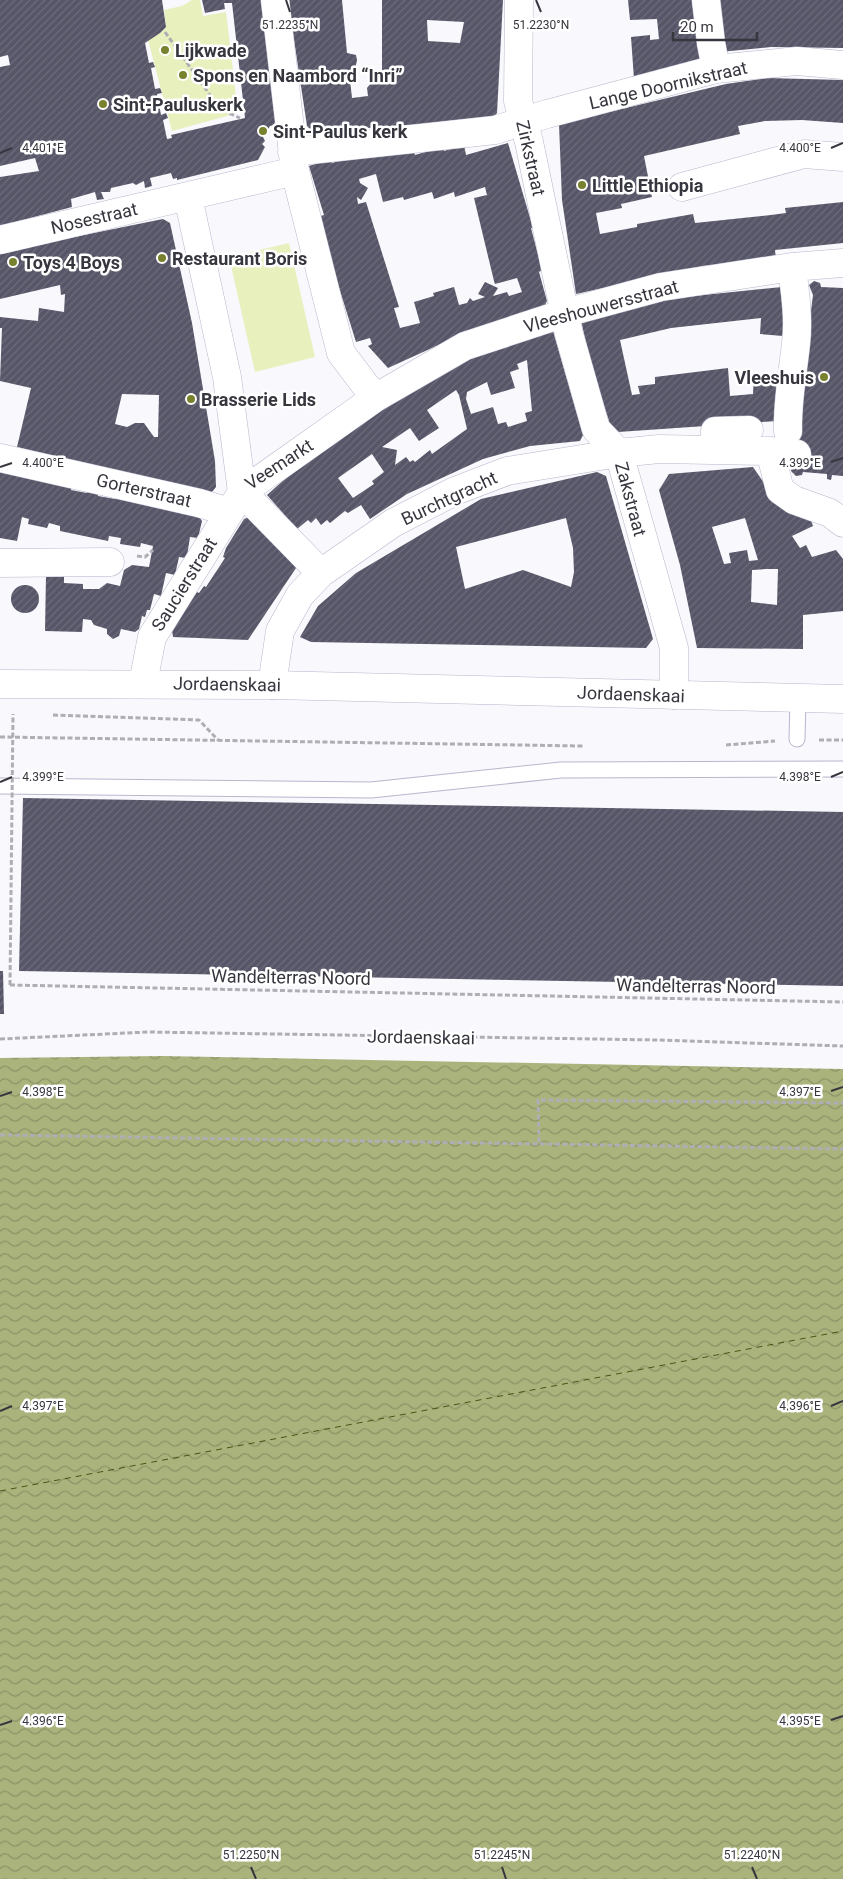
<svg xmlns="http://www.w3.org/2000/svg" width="843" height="1879" font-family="Roboto,sans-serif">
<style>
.green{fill:#e8f0bd}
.water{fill:url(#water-waves)}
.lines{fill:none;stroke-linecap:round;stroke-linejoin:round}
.ferry{stroke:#4c5213;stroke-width:1;stroke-dasharray:6 5;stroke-linecap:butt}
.building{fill:url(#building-hatch);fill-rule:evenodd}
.lane-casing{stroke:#b6b7cc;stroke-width:17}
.street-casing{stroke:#b6b7cc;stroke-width:29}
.secondary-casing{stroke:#b6b7cc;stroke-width:29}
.path{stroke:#aeaeb4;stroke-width:3;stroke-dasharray:5 2.5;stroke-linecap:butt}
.lane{stroke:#fff;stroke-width:15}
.street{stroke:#fff;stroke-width:28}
.secondary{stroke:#fff;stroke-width:28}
.path-bridge{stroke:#aeaeb4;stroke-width:3;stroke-dasharray:5 2.5;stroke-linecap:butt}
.ticks{fill:none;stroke:#36363f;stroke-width:2}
.poi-dot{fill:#78812d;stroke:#fff;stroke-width:2}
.labels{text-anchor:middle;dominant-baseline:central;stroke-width:5;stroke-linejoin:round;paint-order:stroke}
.poi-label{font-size:18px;font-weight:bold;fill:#36363f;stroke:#fff;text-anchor:start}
.street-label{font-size:18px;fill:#36363f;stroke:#fff}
.ticks-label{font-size:12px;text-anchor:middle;fill:#36363f;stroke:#fff;stroke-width:5;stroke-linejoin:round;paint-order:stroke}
</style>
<defs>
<pattern id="water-waves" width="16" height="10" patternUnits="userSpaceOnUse" patternTransform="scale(1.25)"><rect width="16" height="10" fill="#abb37c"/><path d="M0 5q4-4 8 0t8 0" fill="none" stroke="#8c9267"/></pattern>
<pattern id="building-hatch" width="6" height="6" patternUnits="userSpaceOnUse" patternTransform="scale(1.25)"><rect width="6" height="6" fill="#565668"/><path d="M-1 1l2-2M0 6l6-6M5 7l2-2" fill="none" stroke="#6c6c7b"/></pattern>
</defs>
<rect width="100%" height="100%" fill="#f8f8fd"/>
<path class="green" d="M192,0H200L203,16L226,12L238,113L172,131L148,40L160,33L166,27L164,10L182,6Z
M289,243L315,357L255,372L229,257Z"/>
<path class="water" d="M162,1056L843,1069V1879H0V1058Z"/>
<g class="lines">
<path class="ferry" d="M0,1491L843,1331"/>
</g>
<path class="building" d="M0,0H162L166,27L160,33L145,43L149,63L153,62L155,67L151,68L155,89L160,88L162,93L157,94L161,115L166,113L168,118L163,120L167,139L172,138L171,135L188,131L245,118L232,3H224L225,9L205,13L202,0H262L277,122L275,125L270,126L263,137L265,141L262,144L265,147L258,160L177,180V178L173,179L171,173L150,178L152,186L145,188L144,181L136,185L133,183L111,188L110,192H101L104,199L97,200L95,192L71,199L72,207L0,226V177L39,171L35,158L0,166V67L10,65L8,55L0,57Z
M288,0H342L347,53L356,55L357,60L355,70L349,71L352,98L368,96L367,88L372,82L386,83L385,72H382V0H503L497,113L491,119L313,132L307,126ZM427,20L464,22L460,43L428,41Z
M628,0H699L704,58L634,79L631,37L650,35V40L659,39L657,19L630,20Z
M717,0H843V48L771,47L720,52Z
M767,78L843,80V123L802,120L765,121L738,126L740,134L644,156L652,197L621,204L622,208L596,213L600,234L637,227V224L693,214L695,223L771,215L786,213L785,208L843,202V243L775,250L776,259L702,266L576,294L562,200L559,124L726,84Z
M508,143L533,228H531L542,270L539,272L547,301L543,309L467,332L388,368L368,346L372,344L370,338L356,342L317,217L324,215L309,166L331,159L332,163L371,152L413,149L415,155L443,147L444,151L464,145L466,155ZM376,174L383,202L403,197L404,200L432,192L434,199L454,192L455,197L485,187L487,195L474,198L494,281L495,284L517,278L522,292L509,296L507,292L493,296L498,288L485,282L478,294L485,297L473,301L470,298L467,303L459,305L454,287L433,293L434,296L414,302L420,323L400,328L394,308L399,307L366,202L358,204L357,197L361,200L368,188L360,183L359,179Z
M163,219L170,223L192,323L215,461L216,487L212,492L192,491L17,447L31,388L0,381L2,328H0V317L38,321L39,308L64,312L65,294L61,295L60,285L0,299V252ZM122,394L159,395L158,437H154L144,423H135L127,427L115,424Z
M814,281L820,283L821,287L843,288V476L832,475L831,480L827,479V474L803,472L802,475L796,476L791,471L798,440L805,310L811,311L813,295L809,285Z
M782,287L785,315L783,336L760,334L761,318L671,328L620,340L632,395L640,394L638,386L655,384V377L728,368L730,396L753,394L754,374L779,377L777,421L618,432L611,427L591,366L581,320L665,299Z
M548,328L553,331L583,435L580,441L530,446L483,459L407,494L370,519L361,505L348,513L345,511L330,523L327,520L321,525L316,518L311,523L308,520L297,529L267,495L304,462L451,362ZM527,360L532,411L525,413L527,421L508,427L506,422L498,424L493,407L471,414L466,399L467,392L487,382L491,395L515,388L510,372L519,369L517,364ZM456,390L459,395L467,429L432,454L430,450L415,462L413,460L410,462L406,457L395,465L397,450L382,447L410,428L419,441L439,428L427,410ZM372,454L384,472L372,481L374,484L353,498L338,478Z
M753,467L775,499L811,520L813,526L792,536L800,548L806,545L812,557L836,550L843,559V611L803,615V649L697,648L680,565L659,490L669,474ZM745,518L758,560L749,561L747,550L729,553L731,563L724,564L712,527ZM766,569H778L777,605L751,602L752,570Z
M0,470L72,486L71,490L87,493L88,491L98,493V496L115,499L116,495L196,512L202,521L198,538L190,537L187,556L186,558L179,557L175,575L166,573L161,596L154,594L150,610H147L145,617L142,616L139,629L135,632L121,629L119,636L113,639L107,634V629L94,625L91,620L83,619L82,632L45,631L46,575L64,576V583L83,584V589H99L107,583L120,586L124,570L132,565L149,567L153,546L141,543L140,547L120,544L121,538L109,536L108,541L60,531V526L49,523L47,528L28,524L29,519L22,517L17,541L0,538Z
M597,472L606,476L653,639L646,648L311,642L300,637L318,606L356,573L481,499ZM566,518L573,548L574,572L571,587L523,570L465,589L456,547Z
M249,517L297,565L296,568L248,640L173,637L172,630L197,592L199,593L204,586L206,587L225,558L223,557L226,548L244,519Z
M11 599a14 14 0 1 1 28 0a14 14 0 1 1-28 0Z
M23,798L843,812V986L19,971Z
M0,971H3L4,1014H0Z"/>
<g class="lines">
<g class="lane-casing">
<path id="lane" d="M797,739L798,699
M0,786L371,790L561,770L843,769"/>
</g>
<g class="street-casing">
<path id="street" d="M275,0L295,171L341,353L375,398
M519,0L518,101L529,142L569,334L596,429L619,453L674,648V695
M706,0L711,43L716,69
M292,152L495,130L547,114L716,69L797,61L843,65
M682,187L804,154L843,157
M188,197L227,377L242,492
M0,240L295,171
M788,431C787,401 793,373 796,343C799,318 795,293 792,267
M716,450L715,431L749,430
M770,451L780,490L794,500L830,513L843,523
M0,458L199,503L229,512
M242,492L321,573
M0,563L110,562
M143,683L152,637L242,492L375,398L465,346L565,313L661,287L792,267L843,263
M272,685L280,631L300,595L321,573L393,523L455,491L507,471L619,453L659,449L770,451L797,454"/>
</g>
<g class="secondary-casing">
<path id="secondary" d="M0,684L272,685L843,699"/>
</g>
<path class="path" d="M165,32L220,109L240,118
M137,556L145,557L153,550
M53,715L199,720L218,740
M0,737L583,746
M819,740H843
M726,745L775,741
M10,985L843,1002
M0,1039L148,1032L658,1040L843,1046
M0,1135L843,1149
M539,1142L538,1100L843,1103"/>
<use href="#lane" class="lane"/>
<use href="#street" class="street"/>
<use href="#secondary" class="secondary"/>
<path class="path-bridge" d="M10,985L13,714"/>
</g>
<path class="ticks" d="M286,0L290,12M536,0L541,12M831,148L843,143M0,153L12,148M831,462L843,458M0,467L12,463M831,777L843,772M0,782L12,777M831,1091L843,1087M0,1096L12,1092M831,1406L843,1401M0,1411L12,1406M831,1720L843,1716M0,1725L12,1721M251,1867L256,1879M502,1867L506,1879M752,1867L757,1879"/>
<g class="poi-dot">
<circle cx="165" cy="50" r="5"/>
<circle cx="183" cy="75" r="5"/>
<circle cx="103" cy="104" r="5"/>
<circle cx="263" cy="131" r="5"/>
<circle cx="582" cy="185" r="5"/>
<circle cx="162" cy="258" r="5"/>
<circle cx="13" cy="262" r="5"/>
<circle cx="824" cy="377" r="5"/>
<circle cx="191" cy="399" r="5"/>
</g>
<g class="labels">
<g class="poi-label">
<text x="175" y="50">Lijkwade</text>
<text x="193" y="75">Spons en Naambord “Inri”</text>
<text x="113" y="104">Sint-Pauluskerk</text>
<text x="273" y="131">Sint-Paulus kerk</text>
<text x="592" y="185">Little Ethiopia</text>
<text x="172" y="258">Restaurant Boris</text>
<text x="23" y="262">Toys 4 Boys</text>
<text x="814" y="377" text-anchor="end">Vleeshuis</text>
<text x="201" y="399">Brasserie Lids</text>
</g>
<g class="street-label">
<text transform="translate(668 85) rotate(-13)">Lange Doornikstraat</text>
<text transform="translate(531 158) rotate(77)">Zirkstraat</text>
<text transform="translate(94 218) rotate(-13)">Nosestraat</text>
<text transform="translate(601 306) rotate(-15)">Vleeshouwersstraat</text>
<text transform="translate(279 464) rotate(-33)">Veemarkt</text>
<text transform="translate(144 490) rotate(13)">Gorterstraat</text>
<text transform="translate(449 498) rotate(-25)">Burchtgracht</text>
<text transform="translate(631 499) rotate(75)">Zakstraat</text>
<text transform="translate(184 584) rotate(-58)">Saucierstraat</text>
<text transform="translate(227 684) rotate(1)">Jordaenskaai</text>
<text transform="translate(631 694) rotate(2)">Jordaenskaai</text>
<text transform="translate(291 977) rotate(1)">Wandelterras Noord</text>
<text transform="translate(696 986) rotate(1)">Wandelterras Noord</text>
<text transform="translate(421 1037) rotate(1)">Jordaenskaai</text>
</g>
</g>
<g class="ticks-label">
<text x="290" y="29">51.2235°N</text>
<text x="541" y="29">51.2230°N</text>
<text x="800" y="152">4.400°E</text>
<text x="43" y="152">4.401°E</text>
<text x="800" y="467">4.399°E</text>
<text x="43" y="467">4.400°E</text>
<text x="800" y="781">4.398°E</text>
<text x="43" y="781">4.399°E</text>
<text x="800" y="1096">4.397°E</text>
<text x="43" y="1096">4.398°E</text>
<text x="800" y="1410">4.396°E</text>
<text x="43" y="1410">4.397°E</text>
<text x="800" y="1725">4.395°E</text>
<text x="43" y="1725">4.396°E</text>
<text x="251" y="1859">51.2250°N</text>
<text x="502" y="1859">51.2245°N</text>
<text x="752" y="1859">51.2240°N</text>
</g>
<path d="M673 32v8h84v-8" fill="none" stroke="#36363f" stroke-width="2.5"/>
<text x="680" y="32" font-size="15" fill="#36363f" stroke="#ffffff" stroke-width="4" paint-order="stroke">20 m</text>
</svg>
